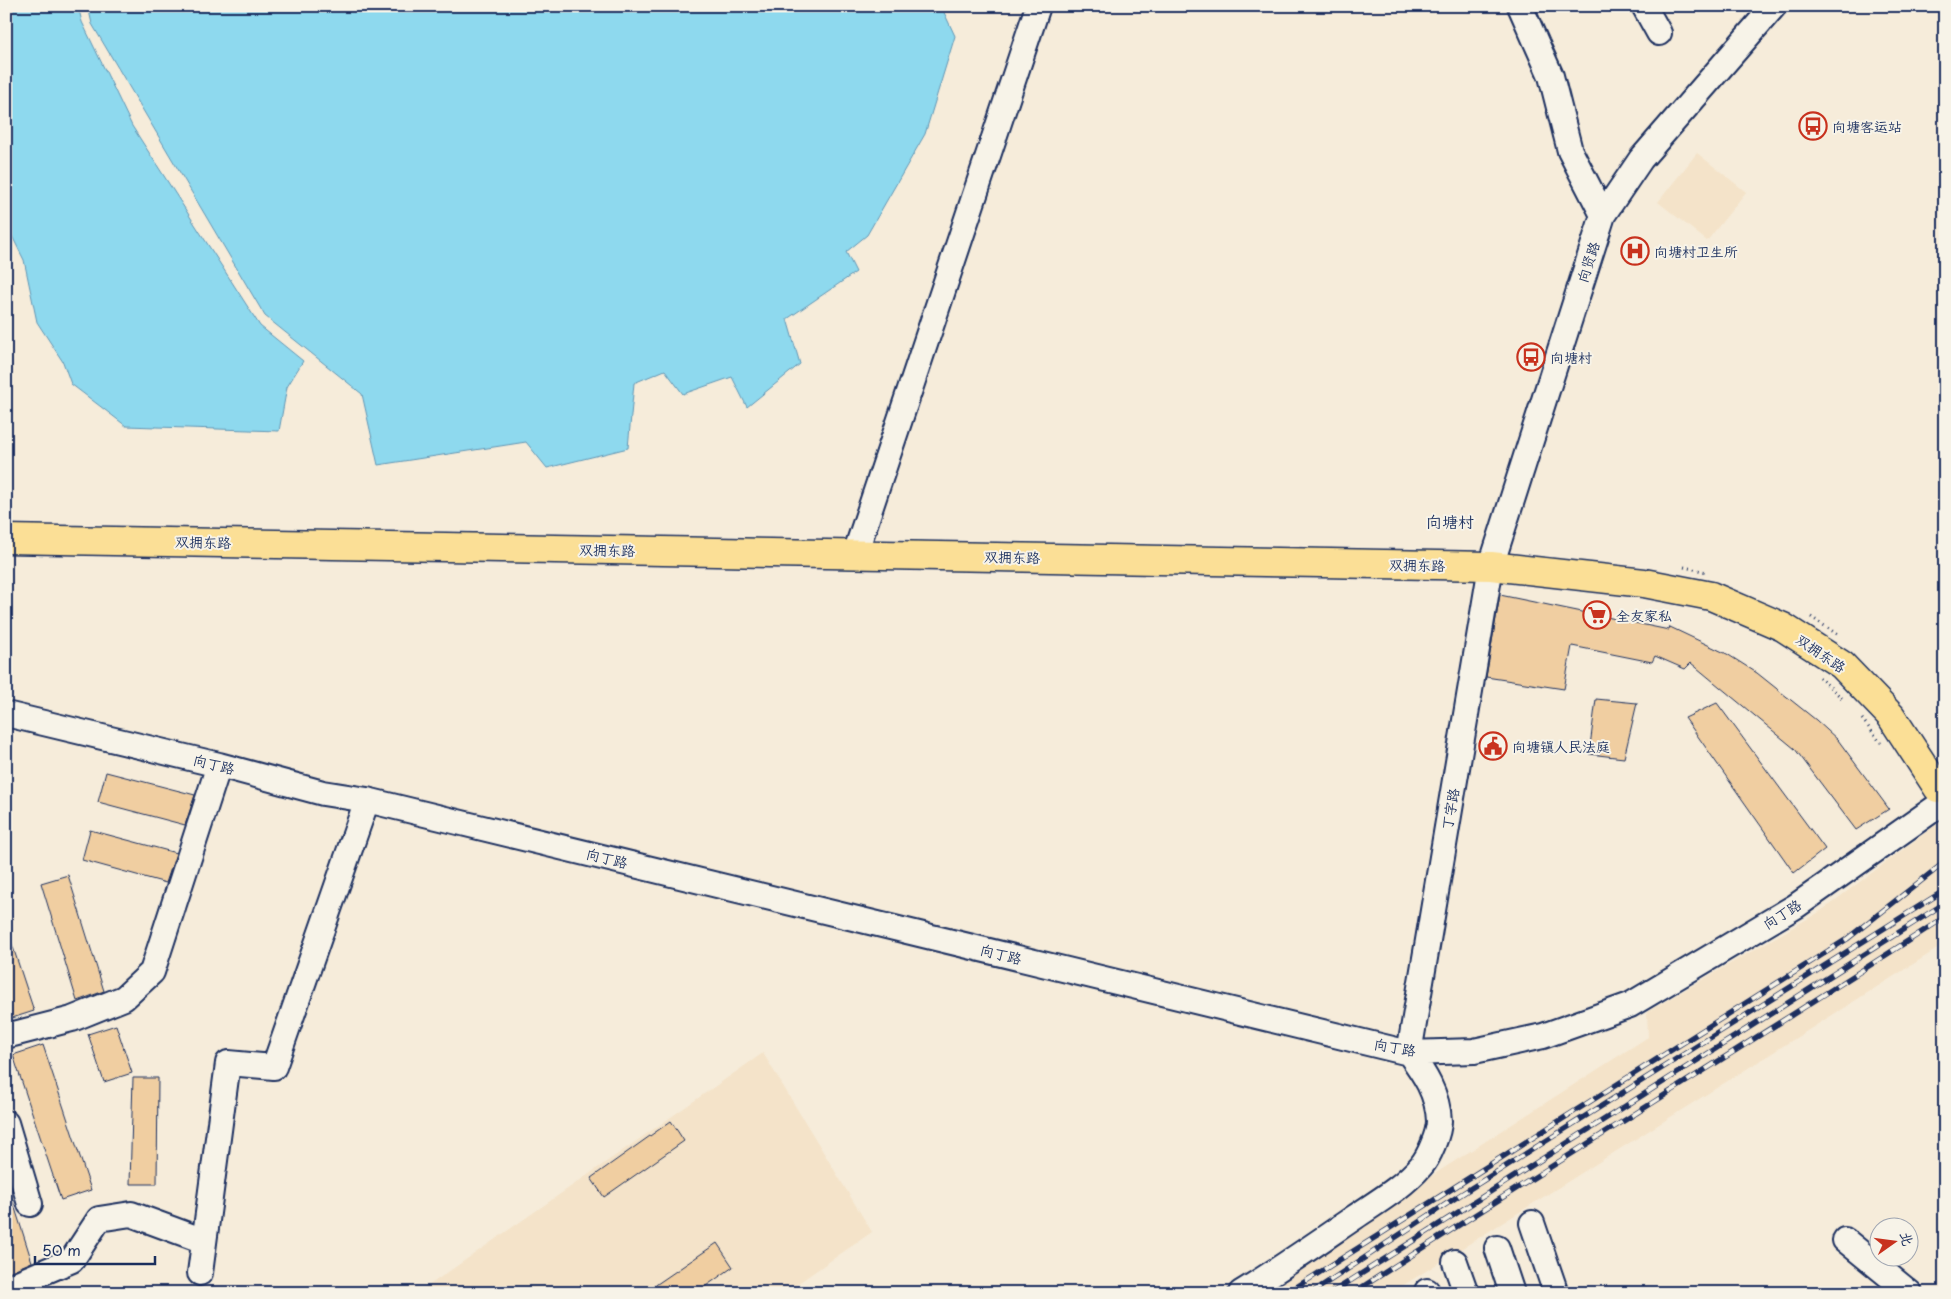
<svg xmlns="http://www.w3.org/2000/svg" width="1951" height="1299" font-family="'Playpen Sans','LXGW WenKai TC',sans-serif">
<style>
.built{fill:#f4e3c9}
.water{fill:#8ed9ee;stroke:#6095b4}
.building{fill:#f0cea1;stroke:#1b2f5e}
.lines{fill:none;stroke-linecap:round;stroke-linejoin:round}
.minor-casing{stroke:#1b2f5e;stroke-width:28}
.major-casing{stroke:#1b2f5e;stroke-width:31}
.path{stroke:#1b2f5e;stroke-width:3;stroke-dasharray:1 4;stroke-linecap:butt}
.minor{stroke:#f7f3e8;stroke-width:24}
.major{stroke:#fbdf96;stroke-width:28}
.rail-casing{stroke:#1b2f5e;stroke-width:5.5}
.rail{stroke:#f7f3e8;stroke-width:4;stroke-dasharray:11;stroke-linecap:butt}
.labels{text-anchor:middle;dominant-baseline:central;stroke-width:4;stroke-linejoin:round;paint-order:stroke}
.poi-label{font-size:14px;fill:#1b2f5e;stroke:#f7f3e8;text-anchor:start}
.street-label{font-size:14px;fill:#1b2f5e;stroke:#f7f3e8}
.quarter-label{font-size:16px;fill:#1b2f5e;stroke:#f7f3e8}
</style>
<rect width="100%" height="100%" fill="#f6ecda"/>
<filter id="ink" filterUnits="userSpaceOnUse"><feTurbulence type="fractalNoise" baseFrequency=".02" numOctaves="2"/><feDisplacementMap in="SourceGraphic" scale="10" xChannelSelector="R" yChannelSelector="G"/><feConvolveMatrix kernelMatrix="1 2 1 2 8 2 1 2 1" color-interpolation-filters="sRGB"/></filter>
<g filter="url(#ink)">
<path class="built" d="M1697,153L1746,192L1707,241L1658,202Z
M1945,818V944L1391,1293H1249L1648,1037L1647,1012L1821,911Z
M763,1053L872,1232L784,1293H418Z"/>
<path class="water" d="M6,6H78L82,22L132,126L260,326L303,361L287,387L279,431L126,426L71,384L63,362L37,322L24,260L6,224Z
M88,6H941L955,36L925,134L867,235L846,252L856,272L787,319L800,364L747,407L732,377L683,394L665,370L634,383L628,448L547,468L526,442L378,465L362,394L265,316L92,24Z"/>
<path class="building" d="M1500,595L1669,630L1670,627L1727,654L1757,673L1816,720L1838,740L1889,809L1856,830L1795,749L1691,663L1685,669L1655,656L1652,662L1572,646L1564,689L1486,677Z
M1596,699L1637,703L1624,758L1589,754Z
M1717,703L1825,849L1794,873L1685,718Z
M106,772L195,795L185,825L98,802Z
M90,830L176,853L166,883L82,860Z
M68,875L104,991L77,1001L41,883Z
M6,935H9L34,1011L6,1020Z
M116,1025L132,1073L104,1082L88,1034Z
M43,1045L91,1190L61,1200L13,1055Z
M133,1078H158L157,1184H130Z
M671,1121L684,1141L604,1197L591,1178Z
M6,1189H9L32,1262L6,1273Z
M717,1243L733,1267L696,1293H644Z"/>
<g class="lines">
<g class="minor-casing">
<path id="minor" d="M1520,6L1551,76L1570,151L1603,215
M1644,6L1659,33
M855,554L1038,6
M6,714L219,765L323,793L367,800L1409,1053L1474,1051L1543,1036L1630,1005L1796,906L1945,801
M6,1036L72,1019L124,998L152,972L219,765
M6,1123L30,1204
M1532,1223L1556,1293
M1845,1240L1910,1293
M1497,1248L1512,1293
M1455,1262L1466,1293
M200,1273L228,1063L274,1067L367,800
M6,1288L72,1260L99,1219L131,1214L204,1241
M1427,1291L1428,1293
M1241,1293C1280,1269 1317,1243 1355,1217C1377,1202 1403,1187 1421,1166C1429,1157 1439,1133 1439,1121C1438,1094 1424,1073 1409,1053L1491,566L1603,215L1641,159L1774,6"/>
</g>
<g class="major-casing">
<path id="major" d="M6,539L1491,566L1644,583L1711,596L1783,627L1842,665L1891,716L1938,788"/>
</g>
<path class="path" d="M1684,567L1707,572
M1811,617L1837,634
M1819,677L1844,700
M1862,719L1881,743"/>
<use href="#minor" class="minor"/>
<use href="#major" class="major"/>
<g class="rail-casing">
<path id="rail" d="M1287,1293L1847,939L1945,862
M1311,1293L1460,1195L1945,890
M1331,1293L1945,903
M1353,1293C1549,1166 1749,1044 1945,917"/>
</g>
<use href="#rail" class="rail"/>
</g>
</g>
<defs>
<g id="bus-ring" transform="scale(1.4375)"><circle r="9.5" fill="#f7f3e8" stroke="#c8321e" stroke-width="1.5"/><path d="M-5-6H5V4H4V6H2V4H-2V6H-4V4H-5ZM-3.5-4V0h7V-4ZM-3.5 1.2v1.5H-2V1.2ZM2 1.2v1.5H3.5V1.2Z" fill="#c8321e"/></g>
<g id="hospital-ring" transform="scale(1.4375)"><circle r="9.5" fill="#f7f3e8" stroke="#c8321e" stroke-width="1.5"/><path d="M-5-5h3v3.5h4V-5h3V5h-3V1.5h-4V5h-3Z" fill="#c8321e"/></g>
<g id="supermarket-ring" transform="scale(1.4375)"><circle r="9.5" fill="#f7f3e8" stroke="#c8321e" stroke-width="1.5"/><path d="M-6-5.5h2.5l.6 2H6L4.5 2H-2.5L-4.4-4H-6ZM-1.5 3.2a1.3 1.3 0 1 0 .1 0ZM3 3.2a1.3 1.3 0 1 0 .1 0Z" fill="#c8321e"/></g>
<g id="civic-ring" transform="scale(1.4375)"><circle r="9.5" fill="#f7f3e8" stroke="#c8321e" stroke-width="1.5"/><path d="M-.6-6.5H3V-4.5H.6V-3L4-1V1h2V6H-6V1h2V-1L-.6-3ZM-1.2 2.5V6h2.4V2.5Z" fill="#c8321e"/></g>
</defs>
<g fill-rule="evenodd">
<use href="#bus-ring" x="1813" y="126"/>
<use href="#hospital-ring" x="1635" y="251"/>
<use href="#bus-ring" x="1531" y="357"/>
<use href="#supermarket-ring" x="1597" y="615"/>
<use href="#civic-ring" x="1493" y="746"/>
</g>
<g class="labels">
<g class="poi-label">
<text x="1832" y="126">向塘客运站</text>
<text x="1654" y="251">向塘村卫生所</text>
<text x="1550" y="357">向塘村</text>
<text x="1616" y="615">全友家私</text>
<text x="1512" y="746">向塘镇人民法庭</text>
</g>
<g class="street-label">
<text transform="translate(1588 262) rotate(-72)">向贤路</text>
<text transform="translate(203 542) rotate(1)">双拥东路</text>
<text transform="translate(607 550) rotate(1)">双拥东路</text>
<text transform="translate(1012 557) rotate(1)">双拥东路</text>
<text transform="translate(1417 565) rotate(1)">双拥东路</text>
<text transform="translate(1821 653) rotate(34)">双拥东路</text>
<text transform="translate(214 764) rotate(14)">向丁路</text>
<text transform="translate(1450 809) rotate(-80)">丁字路</text>
<text transform="translate(607 858) rotate(14)">向丁路</text>
<text transform="translate(1782 914) rotate(-32)">向丁路</text>
<text transform="translate(1001 954) rotate(14)">向丁路</text>
<text transform="translate(1395 1047) rotate(10)">向丁路</text>
</g>
<g class="quarter-label">
<text x="1450" y="521">向塘村</text>
</g>
</g>
<rect width="1951" height="1299" fill="none" stroke="#f7f3e8" stroke-width="25"/>
<rect x="12" y="12" width="1926" height="1274" fill="none" stroke="#1b2f5e" stroke-width="2" filter="url(#ink)"/>
<g transform="translate(1894 1242) rotate(76)"><circle r="24" fill="#f7f3e8" stroke="#9fa5b1"/>
<path d="M0-4L9 19L0 12L-9 19Z" fill="#c8321e"/>
<text y="-8" font-size="14" font-weight="bold" text-anchor="middle" fill="#1b2f5e">北</text>
</g>
<path d="M35 1256v8h120v-8" fill="none" stroke="#1b2f5e" stroke-width="2.5"/>
<text x="42" y="1256" font-size="15" fill="#1b2f5e" stroke="#f7f3e8" stroke-width="4" paint-order="stroke">50 m</text>
</svg>
